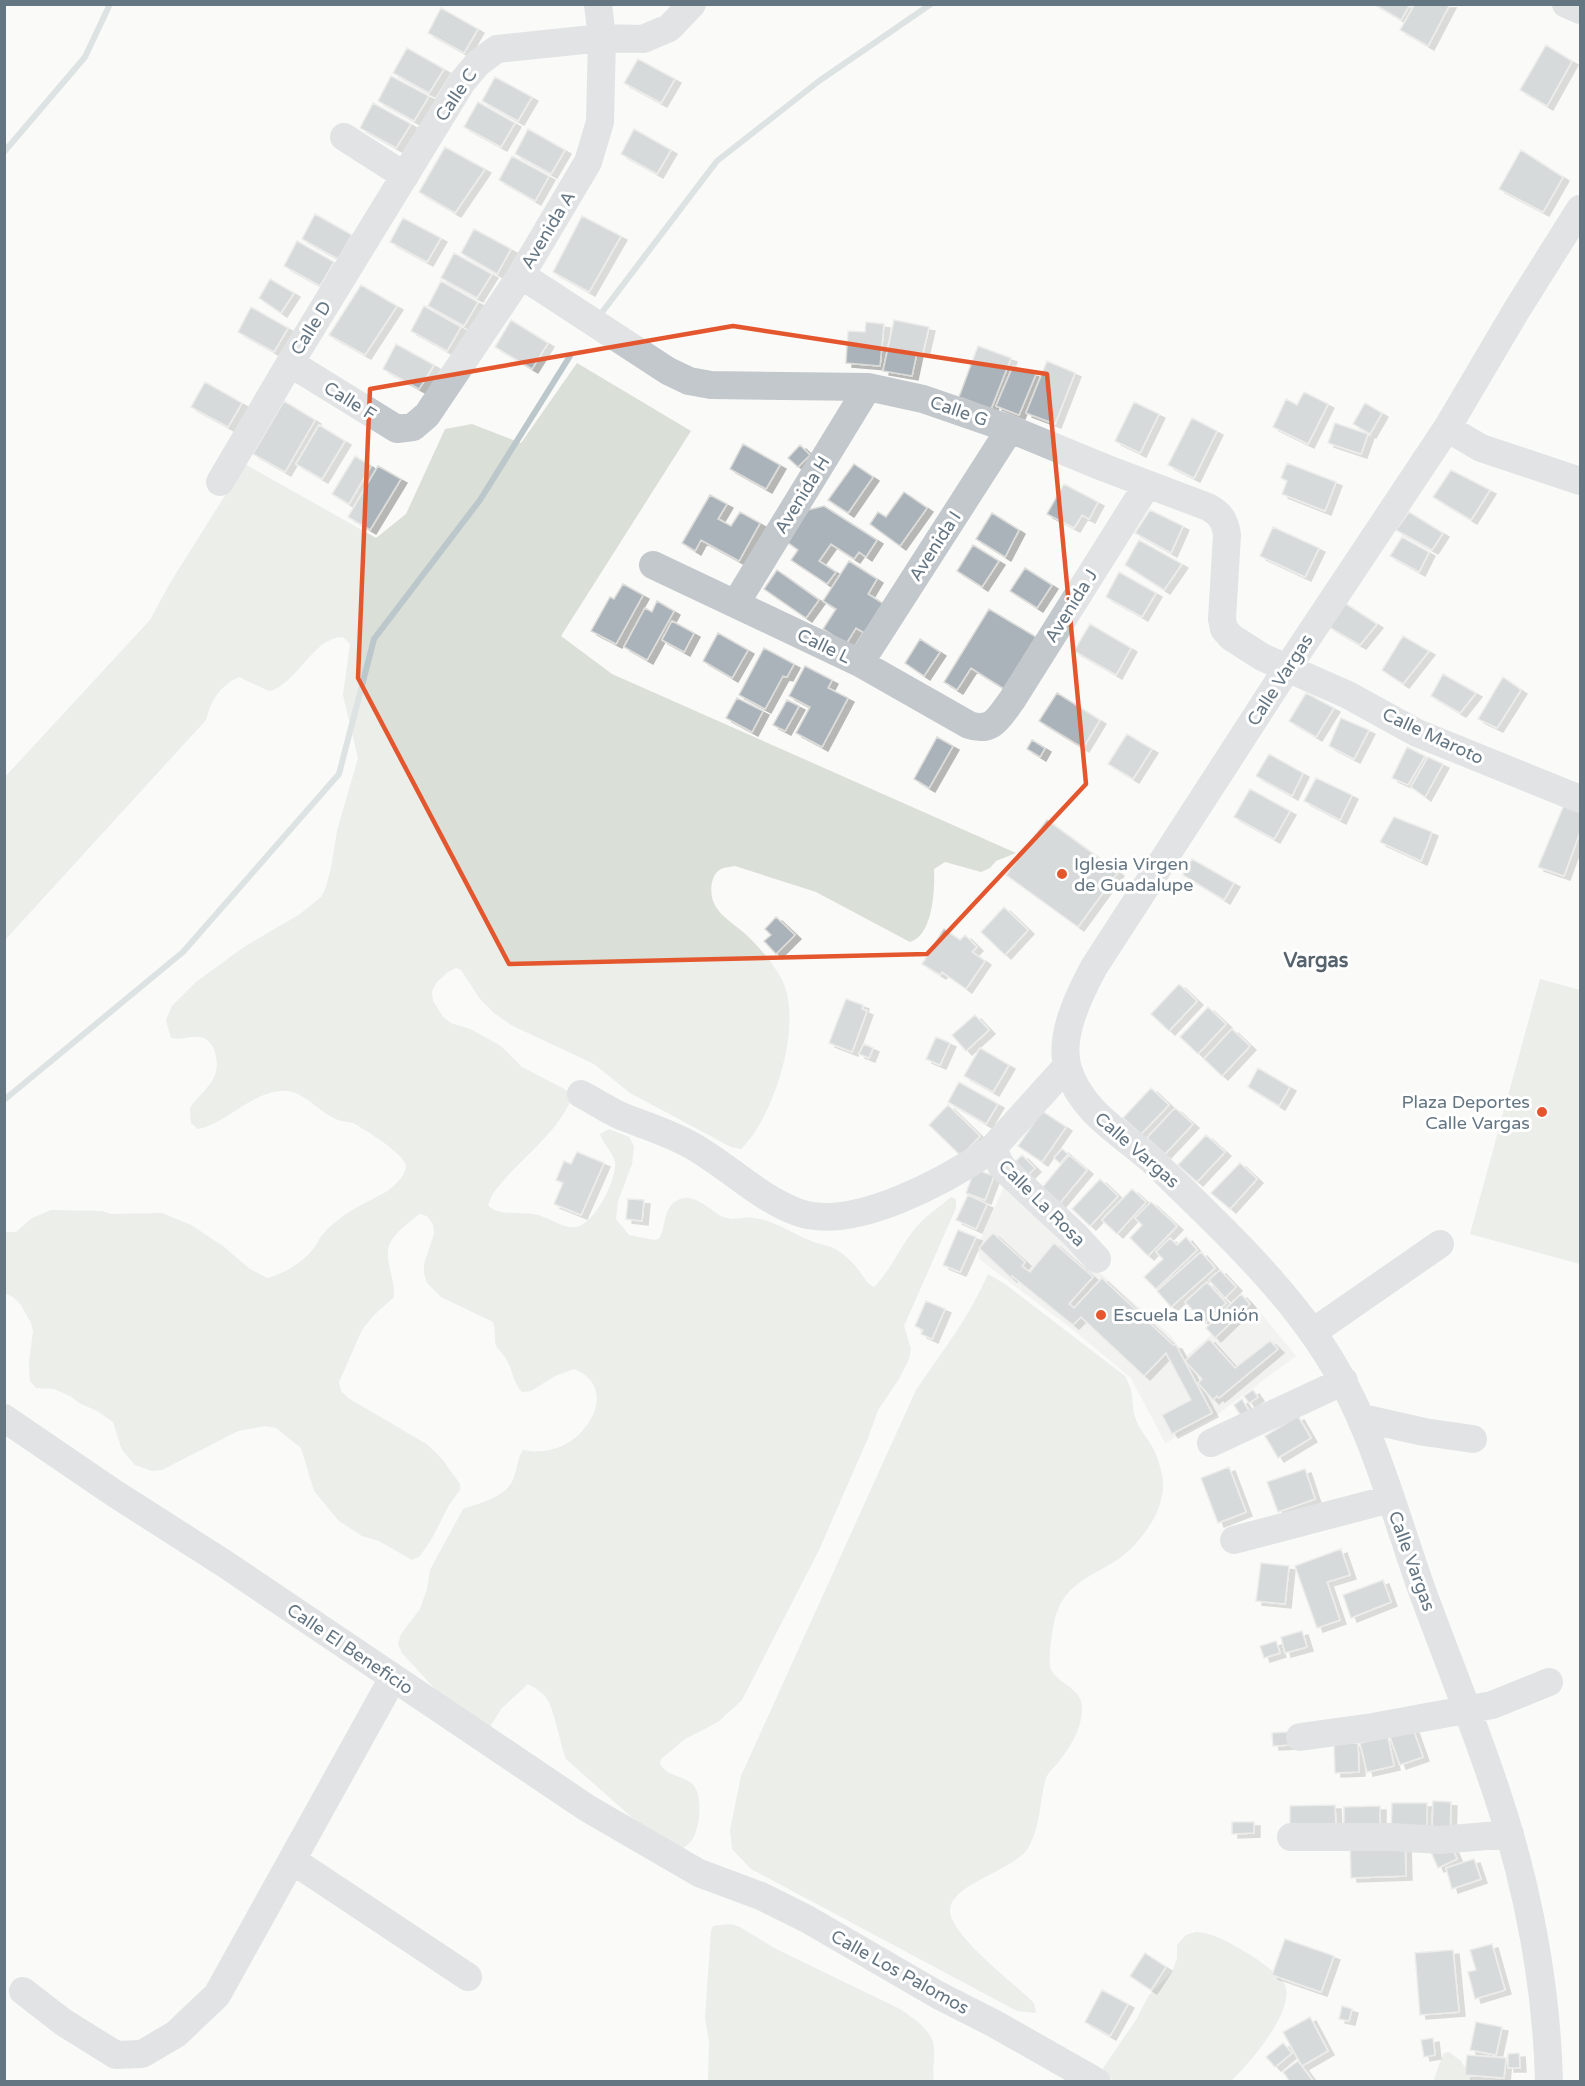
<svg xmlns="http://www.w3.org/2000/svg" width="1585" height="2086" font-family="'Varela Round',sans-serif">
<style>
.built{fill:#e8e9e9}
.green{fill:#dadfd7}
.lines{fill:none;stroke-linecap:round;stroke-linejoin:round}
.stream{stroke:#bbc7cb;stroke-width:6}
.building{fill:#aab3b9;stroke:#dcdcda;stroke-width:1.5;filter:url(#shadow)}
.minor{stroke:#c3c8cc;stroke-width:28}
.marked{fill:none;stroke:#e4572e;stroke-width:4.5;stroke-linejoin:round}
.poi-dot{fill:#e4572e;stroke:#fff;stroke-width:2}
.labels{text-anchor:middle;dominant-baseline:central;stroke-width:6;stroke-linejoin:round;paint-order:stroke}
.street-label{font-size:18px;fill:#657683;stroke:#fff}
.poi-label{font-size:18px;fill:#657683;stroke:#fff;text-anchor:start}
.neighbourhood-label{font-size:20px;font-weight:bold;fill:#57646e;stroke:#fff}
</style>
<defs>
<filter id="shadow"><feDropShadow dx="6" dy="4" stdDeviation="0" flood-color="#0004"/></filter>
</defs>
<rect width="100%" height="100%" fill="#fafaf8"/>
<path class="built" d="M1006,1182L1090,1264L1170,1335L1186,1356L1251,1301L1296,1356L1214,1417L1165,1443L1131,1378L1072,1329L979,1259L978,1245Z"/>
<path class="green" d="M577,363L691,431L561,636L612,674L1016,853L996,861L990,868L981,872L945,862L934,869C935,890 933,935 910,942L816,892L735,866C731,867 725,867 721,869C709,875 709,897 716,907C721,916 735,925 743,932C757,944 772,962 781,978C805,1021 774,1117 741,1149L731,1147L630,1093L594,1064L511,1025L494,1013L480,999L461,970L456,968L448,972L437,982L432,991L433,1001L443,1017L451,1023L470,1029L501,1046L522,1067L568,1091L571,1100C553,1139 516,1161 492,1195L488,1205C496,1216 519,1212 532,1214C547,1215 561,1229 576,1227C595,1224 617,1179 615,1162C613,1152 603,1144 600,1134L609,1129L629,1137L634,1146L632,1164L618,1201L616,1219L629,1235L654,1240L659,1239C667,1226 662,1208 678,1200C692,1192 708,1208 719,1215C735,1223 740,1216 754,1218C776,1221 794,1235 814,1242C819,1244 826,1245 831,1247C841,1251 853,1262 859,1271C865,1278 865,1282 874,1287C892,1269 901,1244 918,1225C928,1214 941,1206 951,1197L956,1199V1208L904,1326L911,1349L909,1359L899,1379L878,1410L868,1438L819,1550L742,1700L718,1722L685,1739L661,1759L660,1764C670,1778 679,1774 691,1783C704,1792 700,1828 692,1840C689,1844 684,1847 681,1850L663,1845L566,1759C560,1744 554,1705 544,1695C540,1691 534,1687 528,1684L501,1709L490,1727L448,1703L402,1653L398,1644L401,1634L420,1609L427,1589L430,1570L463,1509C480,1503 508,1497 514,1477C518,1467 517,1459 523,1450C536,1453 552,1451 564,1445C594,1430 615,1385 574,1369L555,1376L531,1391L522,1392C512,1381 513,1369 505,1357C501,1351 496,1349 495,1341C495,1333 495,1329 493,1322L441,1297L427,1283L424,1273V1264L434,1234L433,1224L427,1216L419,1214C409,1223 390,1235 388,1250C386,1262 395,1281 394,1297L373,1316L362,1330L339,1382L341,1391L348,1398L428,1445L442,1459L460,1484V1490L449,1505L431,1540L420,1556L412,1560L379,1541L362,1536L339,1521L314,1491L301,1448L276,1428L266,1426L238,1431L162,1470L152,1471L135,1465L122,1450L113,1422L97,1411L79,1403L72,1397L54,1389L36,1388L30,1381L29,1362L33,1332L31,1323L21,1305L13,1297L5,1293V1232H16L32,1218L51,1210L102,1211L111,1214L162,1213L191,1225L223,1246L250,1269L267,1278C285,1273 301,1264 313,1249C317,1245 319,1238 323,1234C339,1215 363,1204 384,1193C392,1189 406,1176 406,1166C406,1155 363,1128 353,1123C348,1121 341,1122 336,1119C317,1111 302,1088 280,1091C249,1094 227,1123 198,1129L191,1123L190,1108C204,1088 223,1080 215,1052C213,1046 209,1040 204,1038C194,1034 181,1041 171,1038L166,1020L172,1006L196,982L244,947L300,914L321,897L325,890L331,868L337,831L358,758L343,695L350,644L343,637C314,636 297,685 269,691L239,677C220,686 211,700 206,720L5,940L4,778L150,620L170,583L226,494L243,463L376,538L406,514L445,429L472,424L521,443Z
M1540,979L1580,990V1264L1470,1234Z
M988,1274L1005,1284L1125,1376C1136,1396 1130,1402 1136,1420C1140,1432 1152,1442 1156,1455C1159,1462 1162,1473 1163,1481C1164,1493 1159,1510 1153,1520C1143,1536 1133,1549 1117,1560C1094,1575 1067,1583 1057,1612C1053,1621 1047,1663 1051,1670C1060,1685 1081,1688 1082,1707C1082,1730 1070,1747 1057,1764C1053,1768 1048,1773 1046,1778C1039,1802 1041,1826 1028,1848C1015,1870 949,1884 950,1911C950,1935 1016,1985 1034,2003L1036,2013L1017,2011L751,1869L732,1849L730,1830L741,1776L916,1390C942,1352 970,1316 988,1274Z
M731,1924L740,1927L776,1949L900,2009C913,2018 933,2030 934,2048C935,2059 932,2070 934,2081H708L709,2041L705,2018L711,1931L713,1926Z
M1196,1932C1215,1933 1230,1943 1247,1953C1256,1958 1281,1976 1285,1985C1295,2011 1249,2064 1231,2081H1113L1103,2068L1136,2020L1149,1995L1172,1972L1177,1959V1945L1186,1935Z
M1449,2052L1461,2061L1473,2081L1433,2082L1442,2057L1444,2053Z"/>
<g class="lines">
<path class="stream" d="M4,152L85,57L110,4
M600,315L717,161L819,81L931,4
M4,1100L183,952L339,774L374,639L480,500L570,356"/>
</g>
<path class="building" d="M1374,4H1410L1401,20Z
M1415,4H1450L1428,46L1400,30Z
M441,8L478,29L464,53L428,33Z
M1546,45L1572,61L1547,106L1520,90Z
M407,48L444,69L429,93L393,73Z
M638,59L675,79L661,103L624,83Z
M391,76L429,96L414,121L378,101Z
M495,77L532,97L518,121L482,101Z
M478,102L515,123L501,147L464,127Z
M373,103L411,124L396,148L360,128Z
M528,129L565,150L551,174L515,154Z
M634,129L671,150L657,174L621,154Z
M445,147L485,169L455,213L419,192Z
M1521,150L1563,177L1543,212L1499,189Z
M512,156L549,176L535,201L499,180Z
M315,214L352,235L338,259L302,239Z
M582,216L621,236L589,292L553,272Z
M403,218L441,238L427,262L390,242Z
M474,229L511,249L497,274L461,253Z
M297,241L334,262L320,286L284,266Z
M454,253L492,274L477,298L441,278Z
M270,279L294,293L281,313L259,298Z
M441,281L478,302L464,326L428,306Z
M361,285L397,306L365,355L329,335Z
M424,306L461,327L447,351L411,331Z
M251,307L288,328L274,352L238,332Z
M511,320L548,343L532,369L495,347Z
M894,320L929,327L923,353L917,352L912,376L883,371Z
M866,322L884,324L880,366L846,363L848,331L865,332Z
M396,344L434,365L419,389L383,369Z
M978,346L1011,358L991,409L959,397Z
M1047,361L1075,373L1055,424L1026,413Z
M1013,366L1036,374L1019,415L996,406Z
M205,382L242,403L228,427L191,407Z
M1304,392L1328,404L1308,444L1273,427L1286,399L1297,405Z
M284,401L315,420L285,472L253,454Z
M1134,402L1159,414L1140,453L1115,441Z
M1365,403L1382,413L1370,434L1353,424Z
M1192,418L1217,431L1194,478L1168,465Z
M1335,423L1368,434L1361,454L1328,443Z
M319,425L345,441L322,479L296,464Z
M743,444L780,465L766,489L730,469Z
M800,445L810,455L798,467L788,458Z
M355,456L371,466L349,504L332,494Z
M1287,463L1336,482L1325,511L1282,494L1287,481L1281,478Z
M854,464L873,477L848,513L828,500Z
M378,466L401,479L370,530L348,517Z
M1451,470L1490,490L1471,520L1433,497Z
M1064,484L1098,502L1089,519L1082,515L1074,528L1047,514Z
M904,492L927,508L900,546L870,524L878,512L886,517Z
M710,495L727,504L718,519L731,526L740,512L760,523L739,561L701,540L695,551L682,543Z
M824,506L877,540L866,557L859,552L854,559L831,544L819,561L836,572L827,584L791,560L798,550L787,542L808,510Z
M1150,510L1183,526L1171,553L1135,533Z
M1409,512L1443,533L1432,550L1396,530Z
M992,513L1019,530L1005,557L976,539Z
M1273,527L1319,548L1305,577L1260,556Z
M1402,537L1429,552L1419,572L1390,556Z
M1139,540L1182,564L1164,590L1125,565Z
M973,545L999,561L982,587L957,571Z
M849,561L877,579L868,594L887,606L868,635L856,628L846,644L823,629L836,609L823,601Z
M1025,568L1052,585L1037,608L1010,591Z
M777,570L819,600L806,618L764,589Z
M1119,572L1156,593L1142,617L1106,597Z
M623,584L643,595L616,644L591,631L610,597L614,599Z
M657,601L674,611L647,660L624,647L645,608L652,612Z
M1343,602L1377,624L1360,645L1329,627Z
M989,609L1036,637L1004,689L971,668L957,690L944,682Z
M672,621L694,633L684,652L662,640Z
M1090,624L1131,648L1116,675L1074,651Z
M718,633L748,650L732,678L703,661Z
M1403,636L1429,651L1403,684L1382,670Z
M920,639L940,652L924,676L905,663Z
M764,648L794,664L787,677L783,676L765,709L739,695Z
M805,666L832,680L828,688L848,698L822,747L796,733L810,707L789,696Z
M1443,674L1476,693L1460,713L1431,696Z
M1503,677L1521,690L1497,728L1478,719Z
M1057,693L1100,720L1083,748L1039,721Z
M1306,693L1334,708L1316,737L1289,721Z
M737,698L763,711L752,732L726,718Z
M787,700L799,706L785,731L773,725Z
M1341,718L1369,730L1354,759L1329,746Z
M1127,734L1152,749L1133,779L1108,764Z
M937,737L953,746L929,788L914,779Z
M1032,740L1045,748L1040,757L1027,749Z
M1407,747L1425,756L1408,785L1392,778Z
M1269,754L1303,773L1292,796L1256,776Z
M1428,757L1443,764L1425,797L1411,787Z
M1316,778L1352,795L1340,820L1304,801Z
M1250,789L1290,811L1274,839L1234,817Z
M1564,805L1580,811V832L1564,876L1538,867Z
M1394,817L1432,832L1421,861L1380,842Z
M1047,820L1118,872L1078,927L1006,875Z
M1192,859L1234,883L1224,900L1183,875Z
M1004,907L1028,930L1005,955L981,932Z
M776,917L795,935L776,954L764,941L771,935L765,929Z
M944,929L960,940L965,935L977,947L972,952L985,961L966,989L942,972L940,975L922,964Z
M1179,984L1197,1001L1169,1031L1151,1014Z
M846,999L863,1005L862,1009L867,1011L852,1052L829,1043Z
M1208,1007L1226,1024L1198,1054L1180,1037Z
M975,1015L989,1030L966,1051L952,1035Z
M1232,1029L1250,1046L1222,1076L1204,1059Z
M936,1037L950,1043L940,1065L926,1059Z
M864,1044L873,1048L869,1058L859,1054Z
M980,1048L1009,1065L993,1092L964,1076Z
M1258,1068L1290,1087L1279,1106L1248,1087Z
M959,1082L998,1104L986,1124L948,1102Z
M1151,1088L1169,1105L1141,1134L1123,1118Z
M948,1105L980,1136L961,1156L929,1125Z
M1175,1108L1193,1124L1165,1154L1147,1138Z
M1042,1111L1066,1127L1042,1162L1018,1146Z
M1206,1135L1225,1152L1197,1182L1178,1165Z
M1062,1149L1068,1154L1060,1163L1054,1158Z
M577,1152L604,1163L581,1215L554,1204L563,1183L556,1180L564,1161L571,1164Z
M1022,1155L1035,1168L1026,1177L1013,1164Z
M1069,1155L1087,1170L1059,1204L1041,1189Z
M1240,1163L1257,1179L1230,1209L1211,1193Z
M975,1169L994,1176L985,1200L966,1193Z
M1100,1179L1118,1196L1090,1226L1072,1209Z
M1132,1189L1146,1202L1117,1234L1102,1220Z
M968,1195L987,1204L976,1229L956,1220Z
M628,1199L644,1200L642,1221L626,1219Z
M1151,1202L1177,1226L1148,1256L1130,1238L1142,1225L1135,1218Z
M958,1230L976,1237L960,1272L943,1265Z
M993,1233L1025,1262L1022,1266L1030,1272L1054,1243L1093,1277L1069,1304L1074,1308L1102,1278L1173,1345H1176L1212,1413L1172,1434L1162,1415L1191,1400L1166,1353L1144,1376L1081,1317L1073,1325L1012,1276L1011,1278L979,1248Z
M1186,1237L1197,1250L1156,1289L1144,1277L1163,1259L1156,1252L1170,1238L1177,1245Z
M1201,1252L1215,1268L1171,1307L1157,1291Z
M1220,1270L1236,1287L1225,1298L1209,1280Z
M1207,1282L1226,1303L1205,1323L1185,1302Z
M1241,1294L1250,1304L1215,1338L1206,1328Z
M926,1301L945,1309L932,1339L921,1334L923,1330L915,1326Z
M1209,1339L1235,1368L1270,1341L1278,1349L1219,1398L1217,1396L1213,1400L1198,1383L1202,1379L1185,1361Z
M1253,1390L1258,1397L1249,1403L1244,1396Z
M1242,1399L1252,1416L1244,1421L1234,1405Z
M1298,1416L1311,1438L1278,1458L1265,1436Z
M1229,1467L1246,1512L1218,1523L1201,1478Z
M1305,1469L1315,1499L1278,1512L1267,1482Z
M1341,1549L1350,1575L1327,1582L1340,1620L1317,1628L1295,1566Z
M1261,1563L1289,1566L1285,1604L1256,1601Z
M1383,1580L1391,1602L1351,1618L1343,1595Z
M1302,1631L1307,1647L1285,1653L1281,1637Z
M1276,1641L1280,1653L1264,1658L1260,1646Z
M1413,1729L1423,1757L1400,1765L1390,1737Z
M1289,1732L1290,1745L1273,1746L1272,1733Z
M1388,1737L1394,1766L1367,1772L1360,1743Z
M1358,1743L1359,1772L1335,1773L1334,1744Z
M1433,1801L1451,1802L1450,1833H1432Z
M1392,1803H1427V1832H1391Z
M1335,1805L1336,1830L1290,1831V1806Z
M1380,1806V1831L1344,1832V1807Z
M1232,1822H1254V1833L1232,1834Z
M1405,1842L1406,1876L1351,1878L1350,1844Z
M1450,1843L1457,1859L1438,1868L1431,1852Z
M1474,1859L1481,1879L1452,1889L1446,1868Z
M1285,1939L1334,1956L1321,1992L1272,1975Z
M1492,1944L1505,1990L1475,1999L1468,1972L1476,1970L1470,1950Z
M1453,1950L1459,2012L1420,2015L1415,1953Z
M1145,1953L1166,1967L1151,1990L1130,1976Z
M1102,1990L1128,2004L1110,2036L1085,2022Z
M1342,2006L1352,2009L1349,2021L1339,2019Z
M1310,2017L1328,2051L1302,2066L1283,2032Z
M1476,2022L1502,2027L1496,2055L1470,2050Z
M1433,2038L1435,2055L1424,2057L1421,2040Z
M1283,2043L1292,2053L1275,2067L1266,2057Z
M1519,2053L1520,2068H1508V2054Z
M1467,2055L1506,2058L1504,2078L1465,2075Z
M1298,2061L1313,2081L1312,2082H1290L1283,2072Z"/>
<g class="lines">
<path class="minor" d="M1566,4L1580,10
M344,137L405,176
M521,275L668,371L689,381L711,385L868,387L923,399L1010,429L1105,468L1208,507C1221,514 1225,521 1227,535L1222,619L1224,629L1231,637L1262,657L1348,695L1417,733L1580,799
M290,363L397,429L413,427L427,415L521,275L588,162L600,122L602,38L598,4
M1447,428L1481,448L1580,481
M220,482L290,363L462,82L478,63L497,49L602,38L643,39L669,28L692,4
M653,565L860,663L969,725C993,733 999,717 1012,700L1147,485
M736,603L868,387
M860,663L1010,429
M1067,1066L992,1149L1002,1167L1075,1235L1097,1259
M581,1094C594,1101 608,1110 621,1116C644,1125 667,1132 689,1144C726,1164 757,1197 797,1212C852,1233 947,1180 992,1149
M1313,1332L1440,1244
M4,1418L114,1493L225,1564L587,1808L699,1873L761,1896L807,1919L938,1995L995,2024L1097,2082
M1362,1418L1424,1432L1473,1439
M1211,1443L1344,1381
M1234,1540L1390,1499
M1300,1737L1373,1727L1492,1705L1549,1682
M1291,1837H1391L1440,1840L1510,1834
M292,1860L468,1977
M23,1991L63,2022L116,2055L142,2054L176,2034L217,1995L393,1678
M1549,2082C1547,1999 1532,1911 1509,1832C1485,1751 1452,1672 1423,1593C1391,1504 1369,1410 1312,1332C1268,1270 1211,1218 1157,1165C1125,1135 1082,1114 1068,1069C1058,1037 1079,995 1094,967L1288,667L1447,428L1516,311L1580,209"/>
</g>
<path d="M0 0H1585V2086H0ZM733,326L1047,374L1086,784L927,954L509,964L358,678L370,389Z" fill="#fafaf8" fill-opacity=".55" fill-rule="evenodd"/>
<path class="marked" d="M733,326L1047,374L1086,784L927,954L509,964L358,678L370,389Z"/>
<g class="poi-dot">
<circle cx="1062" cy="874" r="6"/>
<circle cx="1542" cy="1112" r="6"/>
<circle cx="1101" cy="1315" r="6"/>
</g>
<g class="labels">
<g class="street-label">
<text transform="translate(456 95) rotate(-56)">Calle C</text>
<text transform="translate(548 230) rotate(-59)">Avenida A</text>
<text transform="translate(311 328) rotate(-58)">Calle D</text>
<text transform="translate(350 401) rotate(32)">Calle F</text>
<text transform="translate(959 411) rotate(19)">Calle G</text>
<text transform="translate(802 495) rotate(-58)">Avenida H</text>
<text transform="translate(935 546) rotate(-57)">Avenida I</text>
<text transform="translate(1071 606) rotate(-58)">Avenida J</text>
<text transform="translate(824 646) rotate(26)">Calle L</text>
<text transform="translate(1280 680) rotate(-57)">Calle Vargas</text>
<text transform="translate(1433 736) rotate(25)">Calle Maroto</text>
<text transform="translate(1137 1150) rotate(41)">Calle Vargas</text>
<text transform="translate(1042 1203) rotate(45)">Calle La Rosa</text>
<text transform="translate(1412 1561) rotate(70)">Calle Vargas</text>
<text transform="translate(350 1649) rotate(34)">Calle El Beneficio</text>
<text transform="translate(900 1972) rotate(29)">Calle Los Palomos</text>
</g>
<g class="poi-label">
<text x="1074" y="864">Iglesia Virgen<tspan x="1074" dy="21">de Guadalupe</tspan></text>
<text x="1530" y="1102" text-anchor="end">Plaza Deportes<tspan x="1530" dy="21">Calle Vargas</tspan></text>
<text x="1113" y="1315">Escuela La Unión</text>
</g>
<g class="neighbourhood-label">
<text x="1316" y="961">Vargas</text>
</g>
</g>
<rect width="1585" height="2086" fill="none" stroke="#657683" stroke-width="12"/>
</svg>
